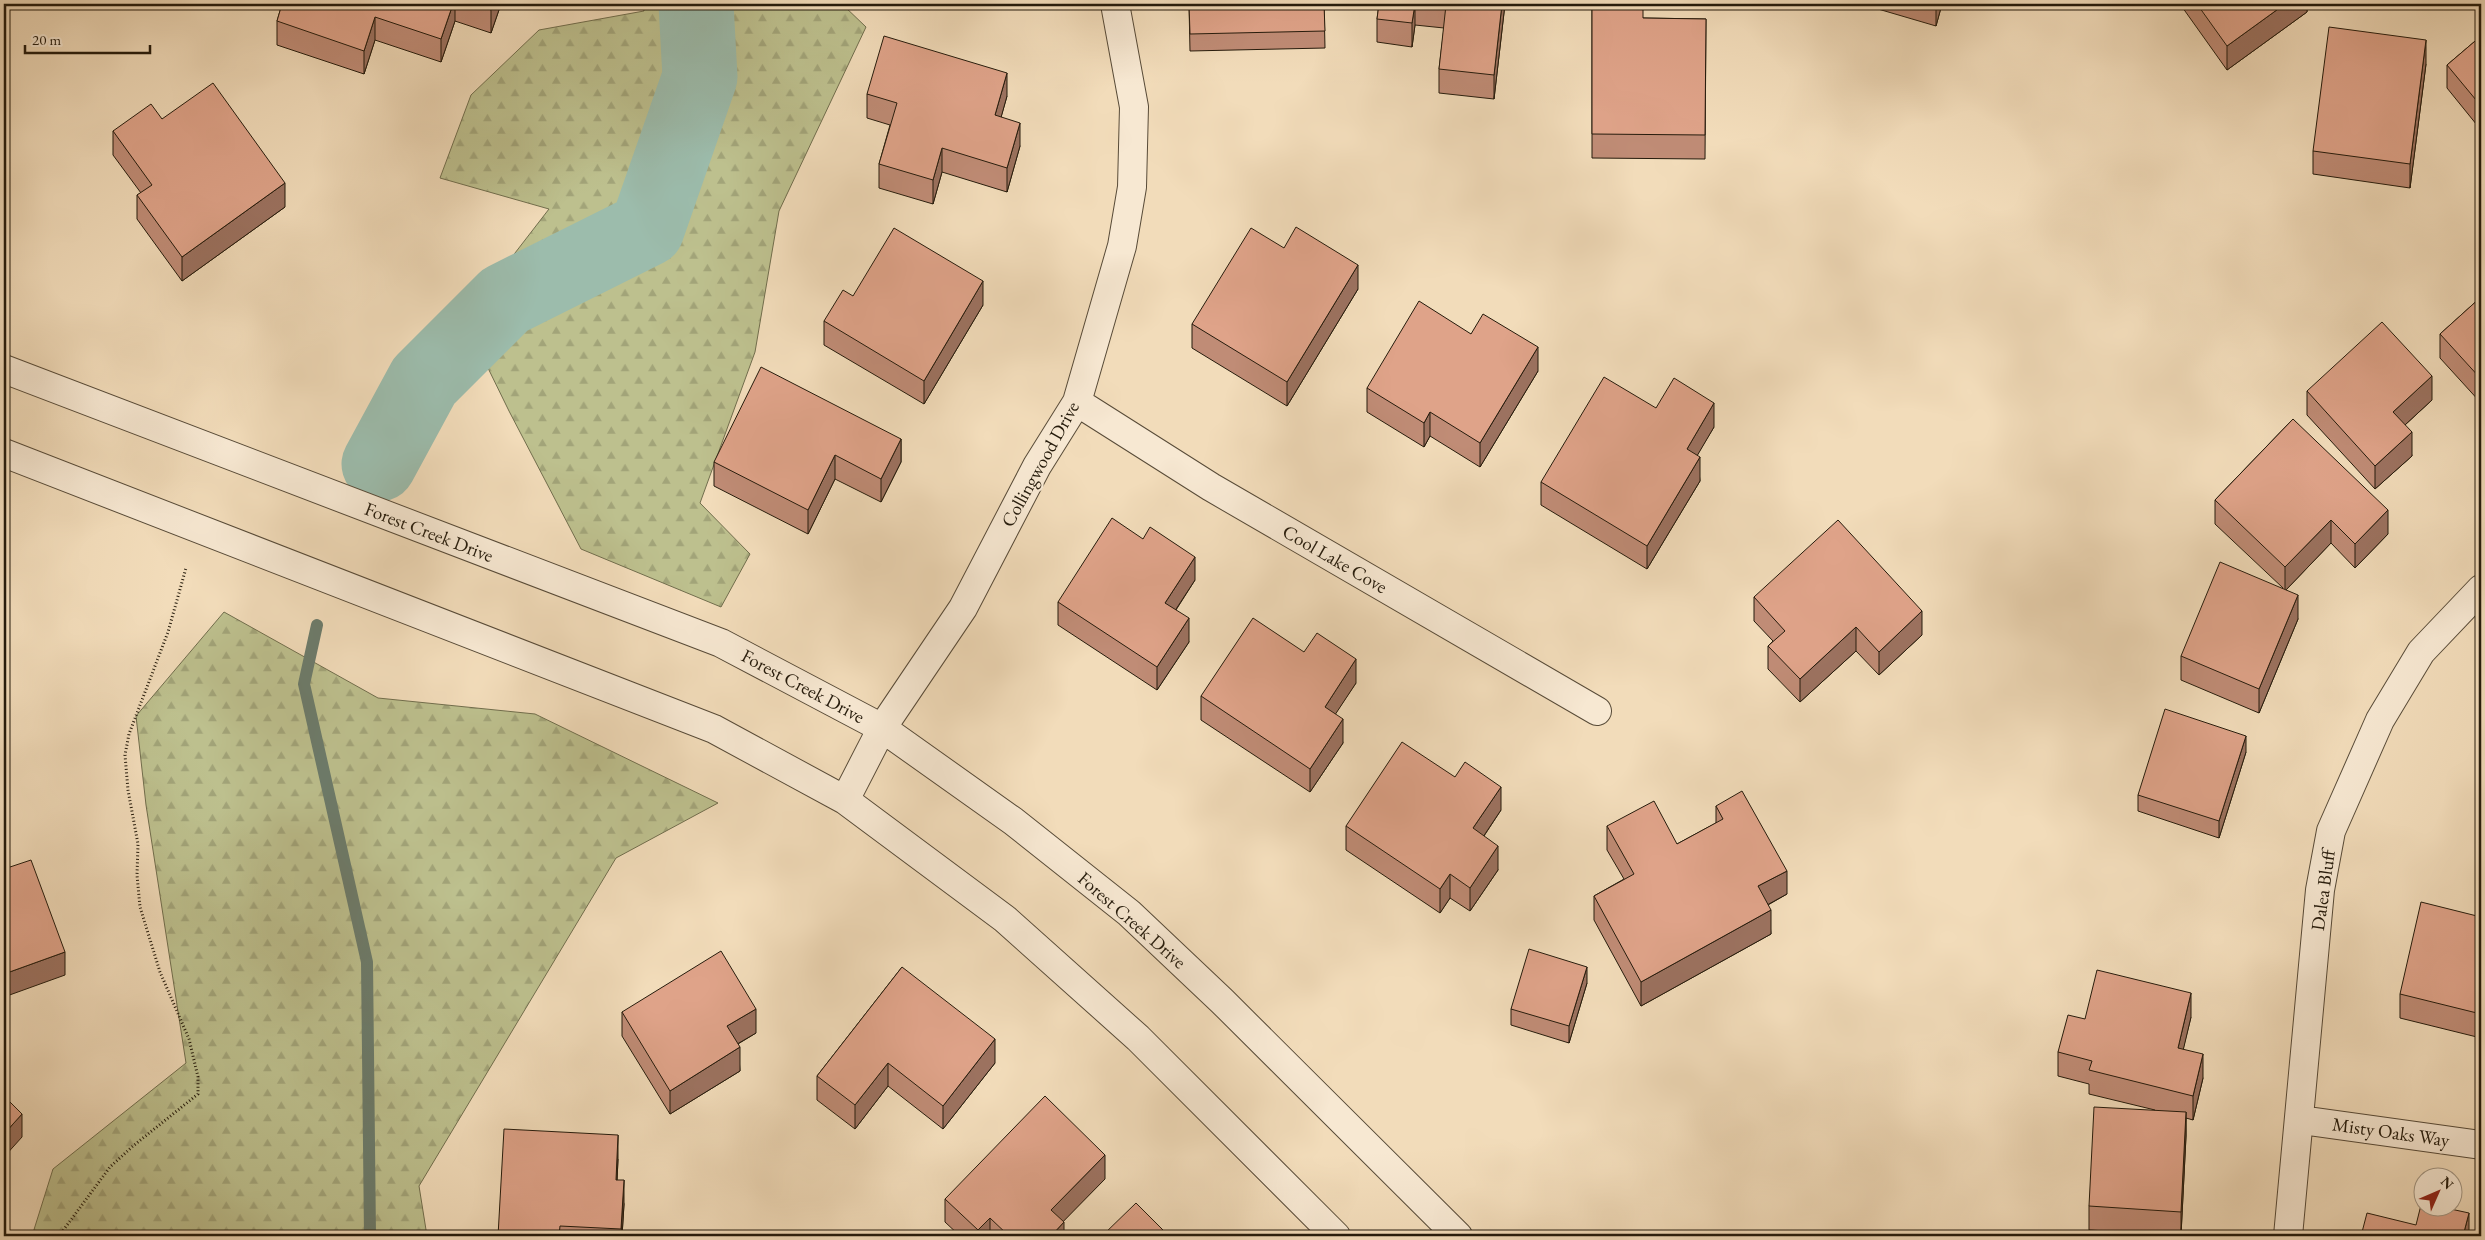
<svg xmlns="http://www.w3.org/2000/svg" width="2485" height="1240" font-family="'EB Garamond',serif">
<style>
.forest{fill:url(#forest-firs);stroke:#716e4d}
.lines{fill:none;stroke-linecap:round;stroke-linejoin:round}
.stream{stroke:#6c7c6c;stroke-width:12}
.river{stroke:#9cbcac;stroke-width:75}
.minor-casing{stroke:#584b38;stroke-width:30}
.path{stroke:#251b0c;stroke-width:3;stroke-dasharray:1 2.5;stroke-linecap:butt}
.minor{stroke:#f7e8d2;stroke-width:28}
.wall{fill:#c08c76;stroke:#251b0c}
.shaded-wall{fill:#9c7260;stroke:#251b0c}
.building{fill:#dfa389;stroke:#251b0c}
.labels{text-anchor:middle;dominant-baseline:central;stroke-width:4.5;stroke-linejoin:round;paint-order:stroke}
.street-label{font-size:19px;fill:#251b0c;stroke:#f7e8d2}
</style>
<defs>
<pattern id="forest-firs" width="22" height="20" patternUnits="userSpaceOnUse" patternTransform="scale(1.25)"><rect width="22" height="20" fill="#bdc08e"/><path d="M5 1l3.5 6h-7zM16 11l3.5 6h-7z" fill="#a2a479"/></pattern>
</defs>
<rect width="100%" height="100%" fill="#f2dcba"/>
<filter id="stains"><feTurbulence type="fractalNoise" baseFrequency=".004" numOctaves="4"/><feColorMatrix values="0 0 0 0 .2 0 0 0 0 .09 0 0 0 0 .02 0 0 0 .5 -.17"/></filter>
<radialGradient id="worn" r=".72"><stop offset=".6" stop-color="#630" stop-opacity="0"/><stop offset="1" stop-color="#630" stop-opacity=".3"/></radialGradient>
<path class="forest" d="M643,4H842L866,27L779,211L755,352L700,503L750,554L721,607L581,549L509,411L464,319L549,209L440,178L471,95L539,30L644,11Z
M224,612L378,698L535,714L718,803L616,858L419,1186L427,1236H32L53,1169L186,1063L146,805L136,716Z"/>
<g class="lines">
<path class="stream" d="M317,625L304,684L367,962L370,1236"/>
<path class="river" d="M379,464L424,381L505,300L647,229L700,77L696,4"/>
<g class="minor-casing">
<path id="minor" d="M4,369L721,643L882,728L1013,821L1129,913L1222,1001L1458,1236
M1077,402L1211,487L1597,711
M4,453L714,729L845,800L1005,919L1138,1038L1336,1236
M845,800L882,728L963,608L1037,466L1077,402L1122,246L1132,187L1134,107L1115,4
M2301,1120L2481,1145
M2288,1236L2320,890L2331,831L2380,720L2421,652L2481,589"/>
</g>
<path class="path" d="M59,1236L110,1167L133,1146L198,1094V1077L189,1039L160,972L140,907L137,875L138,844L128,790L125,755L129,734L168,632L186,568"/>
<use href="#minor" class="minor"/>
</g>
<path class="wall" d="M282,4H501L491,33L455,21L441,62L375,40L364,74L277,45V21Z
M1189,4H1324L1325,48L1190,51Z
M1379,4H1505L1494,99L1439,93V69L1444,28L1415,25L1412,47L1377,42V19Z
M1592,4L1643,18L1706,19L1705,159L1592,158Z
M1861,4H1942L1936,26Z
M2180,4H2307V12L2227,70Z
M2481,21V130L2447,88V65L2481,36Z
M2426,64L2410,188L2313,174V151Z
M867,94L1007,96L1001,117L1020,146L1007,192L942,172L933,204L879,188V164L890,125L867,118Z
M162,119L285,207L182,281L137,219V195L141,193L113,155V131Z
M1284,248L1358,289L1287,406L1192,348V324Z
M853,296L983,305L924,404L824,345V321Z
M2481,297V403L2440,358V334Z
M1471,334L1538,371L1480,467L1430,436L1424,447L1367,412V388Z
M2307,391L2432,400L2405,425L2412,456L2375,489L2307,415Z
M1656,408L1714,427L1697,455L1700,481L1647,569L1541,505V482Z
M2293,419L2388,534L2355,568L2331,543L2286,590L2298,619L2259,713L2181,680V656L2283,588L2215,524V500Z
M901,439V462L881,502L835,479L808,534L714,486V462Z
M1195,580L1176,610L1189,642L1157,690L1058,625V602Z
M1754,597L1922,635L1879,675L1856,651L1800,702L1768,669V646L1773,641L1754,621Z
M1304,652L1356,683L1335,714L1343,743L1310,792L1201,720V696Z
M2246,752L2219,838L2138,811V795Z
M1716,806L1787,894L1768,905L1771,934L1641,1006L1594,920V896L1624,879L1607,850V826L1677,844L1716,823Z
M1501,810L1484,836L1498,870L1470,911L1450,898L1440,913L1346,850V826Z
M2481,917V1038L2400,1018V994Z
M902,967L995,1063L943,1129L888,1086L855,1129L817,1100V1076Z
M1587,983L1569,1043L1511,1025V1009Z
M622,1012L756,1033L738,1044L740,1071L670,1114L622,1036Z
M2191,1017L2183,1049L2203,1078L2193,1120L2186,1118V1136L2181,1235L2089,1230V1206L2155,1110L2089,1094V1084L2058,1076V1052L2085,1019Z
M618,1159L617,1180L624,1204L622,1236H498Z
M1105,1179L1063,1221L1064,1236H960L945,1222V1199Z"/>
<path class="shaded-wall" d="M453,4H455V21L441,62V39Z
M493,4H501L491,33V10Z
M1415,4V25L1412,47V23Z
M1502,4H1505L1494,99V75Z
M1936,4H1942L1936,26Z
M2285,4H2307V12L2227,70V46Z
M375,17V40L364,74V51Z
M2426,40V64L2410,188V164Z
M1007,73V96L995,139V115Z
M1020,123V146L1007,192V168Z
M942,148V172L933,204V180Z
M285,183V207L182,281V257Z
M1358,265V289L1287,406V382Z
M983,281V305L924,404V381Z
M1538,347V371L1480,467V443Z
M2432,376V400L2393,436V412Z
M1714,403V427L1687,473V449Z
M1430,412V436L1424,447V423Z
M2412,432V456L2375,489V466Z
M901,439V462L881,502V479Z
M835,455V479L808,534V510Z
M1700,457V481L1647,569V546Z
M2388,510V534L2355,568V544Z
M2331,520V543L2285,591V567Z
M1195,557V580L1165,626V603Z
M2298,595V619L2259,713V689Z
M1922,611V635L1879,675V652Z
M1189,618V642L1157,690V667Z
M1856,627V651L1800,702V679Z
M1356,659V683L1325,730V707Z
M1343,719V743L1310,792V769Z
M2246,736V752L2219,838V821Z
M1501,787V810L1473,852V828Z
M1498,846V870L1470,911V888Z
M1787,871V894L1758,910V886Z
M1450,874V898L1440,913V889Z
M1771,910V934L1641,1006V982Z
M65,952V975L4,997V974Z
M1587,967V983L1569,1043V1026Z
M2191,993V1017L2178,1072V1048Z
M756,1009V1033L727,1050V1026Z
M995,1039V1063L943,1129V1106Z
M740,1047V1071L670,1114V1091Z
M2203,1054V1078L2193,1120V1096Z
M888,1063V1086L855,1129V1105Z
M2186,1112V1136L2181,1235V1212Z
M22,1114V1137L4,1157V1134Z
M618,1135V1159L616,1203V1180Z
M1105,1155V1179L1051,1234V1210Z
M624,1180V1204L622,1236H621Z
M2469,1213V1236H2463Z
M990,1218V1236H978V1230Z
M1064,1222V1236H1051Z"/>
<path class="building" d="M282,4H453L441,39L375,17L364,51L277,21Z
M474,4H493L491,10Z
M1189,4H1324L1325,31L1190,34Z
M1379,4H1415L1412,23L1377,19Z
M1437,4H1502L1494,75L1439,69L1446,5Z
M1592,4H1643V18L1706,19L1705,135L1592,134Z
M2197,4H2285L2227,46Z
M2329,27L2426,40L2410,164L2313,151Z
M884,36L1007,73L995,115L1020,123L1007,168L942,148L933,180L879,164L897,103L867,94Z
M2481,36V106L2447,65Z
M213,83L285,183L182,257L137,195L152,185L113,131L151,104L162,119Z
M1296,227L1358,265L1287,382L1192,324L1251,228L1284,248Z
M894,228L983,281L924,381L824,321L843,290L853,296Z
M2481,297V379L2440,334Z
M1419,301L1471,334L1483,314L1538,347L1480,443L1430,412L1424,423L1367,388Z
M2382,322L2432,376L2393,412L2412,432L2375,466L2307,391Z
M761,367L901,439L881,479L835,455L808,510L714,462Z
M1604,377L1656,408L1674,378L1714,403L1687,449L1700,457L1647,546L1541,482Z
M2293,419L2388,510L2355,544L2331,520L2285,567L2215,500Z
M1112,518L1143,539L1150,527L1195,557L1165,603L1189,618L1157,667L1058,602Z
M1838,520L1922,611L1879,652L1856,627L1800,679L1768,646L1785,631L1754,597Z
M2220,562L2298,595L2259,689L2181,656Z
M1253,618L1304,652L1317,633L1356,659L1325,707L1343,719L1310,769L1201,696Z
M2165,709L2246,736L2219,821L2138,795Z
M1402,742L1455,777L1465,762L1501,787L1473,828L1498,846L1470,888L1450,874L1440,889L1346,826Z
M1742,791L1787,871L1758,886L1771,910L1641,982L1594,896L1634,874L1607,826L1654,801L1677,844L1723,819L1716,806Z
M31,860L65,952L4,974V869Z
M2421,902L2481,917V1014L2400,994Z
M1529,949L1587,967L1569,1026L1511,1009Z
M721,951L756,1009L727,1026L740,1047L670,1091L622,1012Z
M902,967L995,1039L943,1106L888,1063L855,1105L817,1076Z
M2097,970L2191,993L2178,1048L2203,1054L2193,1096L2089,1070L2092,1061L2058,1052L2068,1015L2085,1019Z
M4,1096L22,1114L4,1134Z
M1045,1096L1105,1155L1051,1210L1064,1222L1051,1236H1009L990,1218L978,1230L945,1199Z
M2094,1107L2186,1112L2181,1212L2089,1206Z
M504,1129L618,1135L616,1180H624L621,1229L560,1226L559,1236H498Z
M2422,1201V1208H2446L2469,1213L2463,1236H2361L2367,1213L2416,1225Z
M1136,1203L1169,1236H1102Z"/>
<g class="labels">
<g class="street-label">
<text transform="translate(1040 464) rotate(-61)">Collingwood Drive</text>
<text transform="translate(429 532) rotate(21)">Forest Creek Drive</text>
<text transform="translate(1335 559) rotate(30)">Cool Lake Cove</text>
<text transform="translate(803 686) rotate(28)">Forest Creek Drive</text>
<text transform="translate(2323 890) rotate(-82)">Dalea Bluff</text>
<text transform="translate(1132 920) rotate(41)">Forest Creek Drive</text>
<text transform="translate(2391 1132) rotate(8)">Misty Oaks Way</text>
</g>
</g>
<rect width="2485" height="1240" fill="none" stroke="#f2dcba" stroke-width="20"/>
<rect x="5" y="5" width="2475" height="1230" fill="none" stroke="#251b0c" stroke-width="2.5"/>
<rect x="10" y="10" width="2465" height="1220" fill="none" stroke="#251b0c"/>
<g transform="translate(2438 1192) rotate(45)"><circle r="24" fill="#f7e8d2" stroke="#a39683"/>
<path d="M0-4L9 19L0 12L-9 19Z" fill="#8f2418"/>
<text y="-8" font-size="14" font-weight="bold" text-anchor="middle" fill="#251b0c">N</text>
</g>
<path d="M25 45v8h125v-8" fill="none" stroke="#251b0c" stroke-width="2.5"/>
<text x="32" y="45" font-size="15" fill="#251b0c" stroke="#f7e8d2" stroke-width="4" paint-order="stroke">20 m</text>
<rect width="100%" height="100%" filter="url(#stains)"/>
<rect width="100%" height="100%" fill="url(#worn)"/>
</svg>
